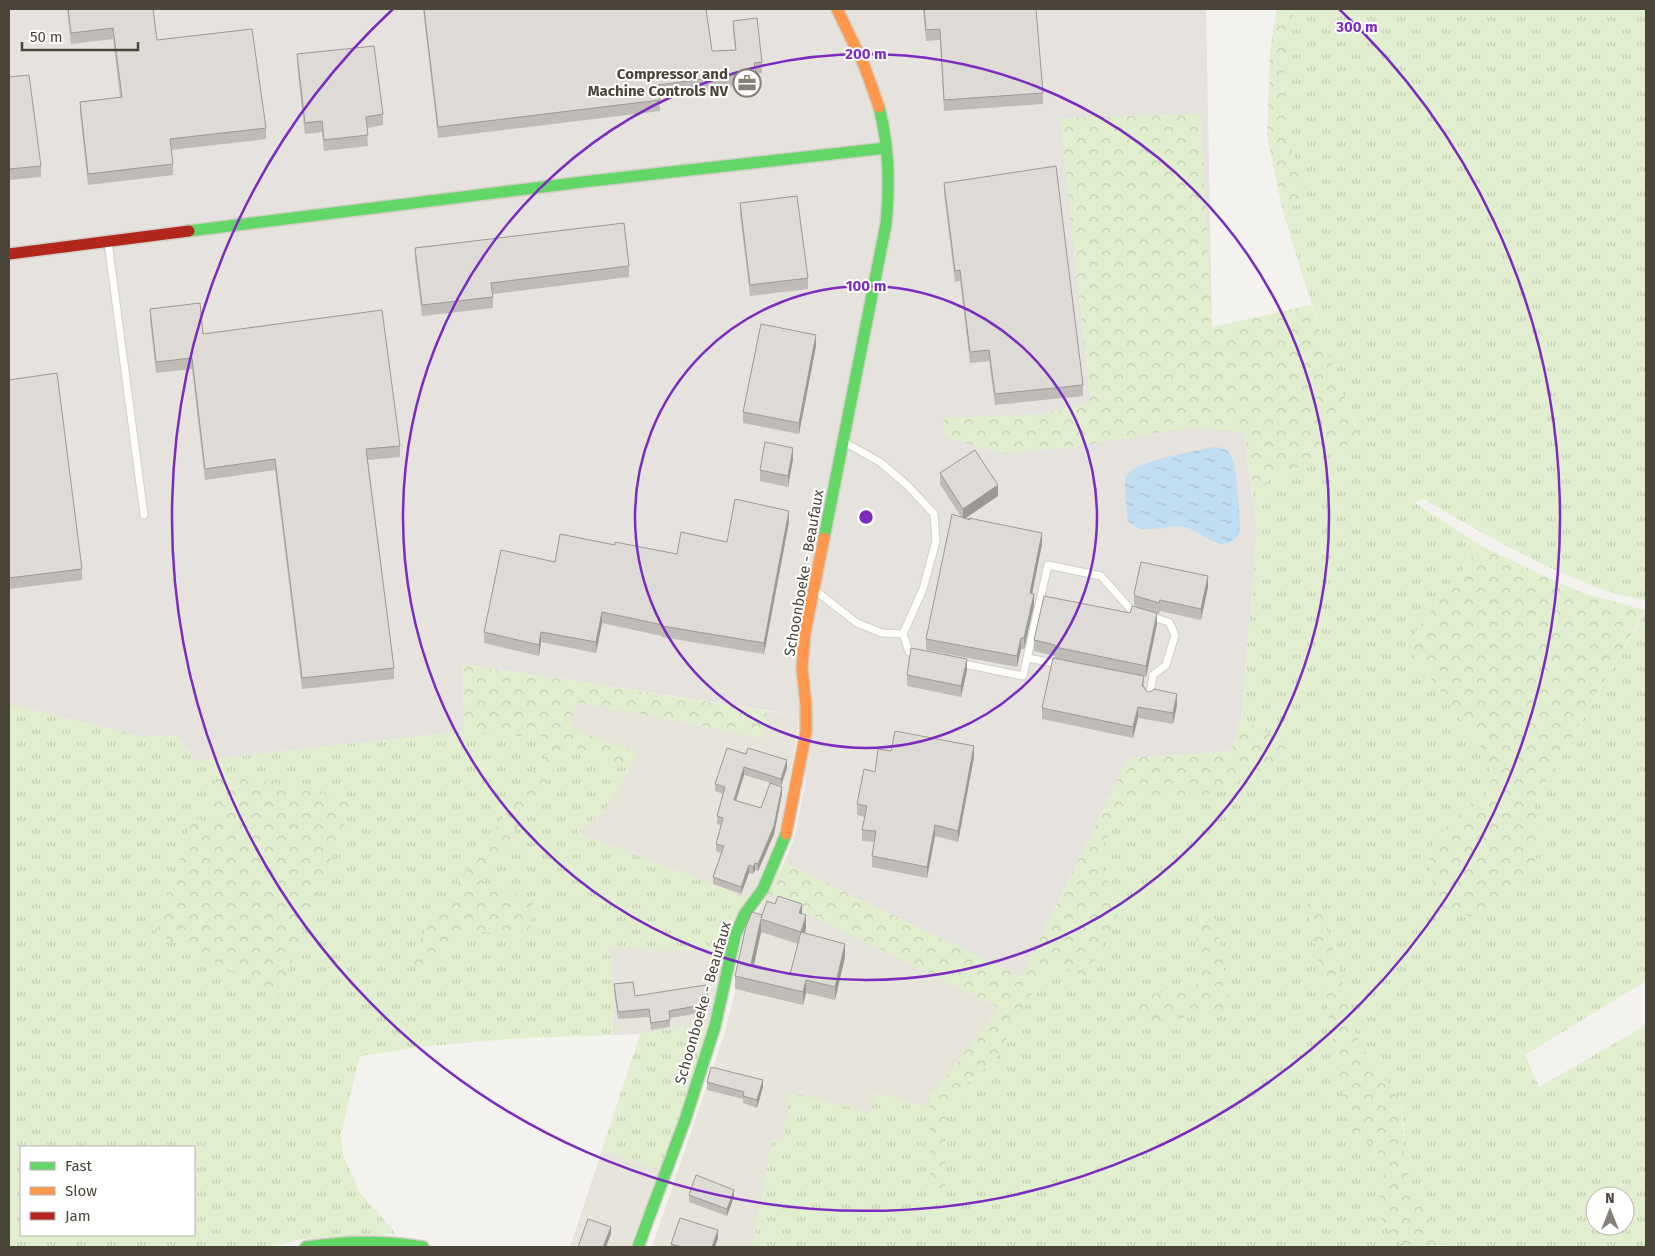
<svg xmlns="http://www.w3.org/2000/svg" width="1655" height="1256" font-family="'Fira Sans',sans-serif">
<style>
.residential{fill:#e7e4dc}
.industrial{fill:#e6e2de}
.grass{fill:url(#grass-tufts);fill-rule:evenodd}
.forest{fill:url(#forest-crowns)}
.water{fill:url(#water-ripples)}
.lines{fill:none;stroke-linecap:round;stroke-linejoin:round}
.lane-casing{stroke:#d2d0cb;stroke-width:9}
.fast-casing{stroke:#d3cfc5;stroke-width:14}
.slow-casing{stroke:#d3cfc5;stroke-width:14}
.jam-casing{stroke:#d3cfc5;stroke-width:14}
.lane{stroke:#fdfdfc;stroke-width:7}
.fast{stroke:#63d668;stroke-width:11}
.slow{stroke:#ff974d;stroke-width:11}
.jam{stroke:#b3261e;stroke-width:11}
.wall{fill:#bfbcb8;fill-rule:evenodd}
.shaded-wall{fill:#9b9996}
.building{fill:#dedbd6;stroke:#9b9996;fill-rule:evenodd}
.ring{fill:none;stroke:#7b2cbf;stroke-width:2.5}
.labels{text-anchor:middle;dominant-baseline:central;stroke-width:4;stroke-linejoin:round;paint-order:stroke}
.poi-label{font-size:15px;font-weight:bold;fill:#4b4439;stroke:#fff;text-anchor:end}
.street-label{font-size:15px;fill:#4b4439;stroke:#fff}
.centre{fill:#7b2cbf;stroke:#fff;stroke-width:2.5}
.ring-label{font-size:15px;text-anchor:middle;font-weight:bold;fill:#7b2cbf;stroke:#fff;stroke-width:4;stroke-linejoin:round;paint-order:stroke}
</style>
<defs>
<pattern id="grass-tufts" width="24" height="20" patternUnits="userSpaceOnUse" patternTransform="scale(1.25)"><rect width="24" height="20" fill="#e1eecf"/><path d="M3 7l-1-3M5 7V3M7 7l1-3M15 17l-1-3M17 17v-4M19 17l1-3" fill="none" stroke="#c3cdb2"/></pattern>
<pattern id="forest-crowns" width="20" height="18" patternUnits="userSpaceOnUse" patternTransform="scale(1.25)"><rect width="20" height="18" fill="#e1eecf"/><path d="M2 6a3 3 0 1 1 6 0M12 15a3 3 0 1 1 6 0" fill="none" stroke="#c3cdb2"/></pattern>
<pattern id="water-ripples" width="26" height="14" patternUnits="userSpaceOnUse" patternTransform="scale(1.25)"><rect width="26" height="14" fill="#c0ddf1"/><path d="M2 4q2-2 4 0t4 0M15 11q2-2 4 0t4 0" fill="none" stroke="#a6bfcf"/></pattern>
</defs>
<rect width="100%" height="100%" fill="#f4f2ee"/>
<path class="residential" d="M576,701L684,722L762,738L767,711L799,715L798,728L780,829L751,899L577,833L604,811L629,769L635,753L570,728Z
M767,893L1001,1008L930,1096V1108L876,1093L871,1113L783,1141L772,1139L753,1247H652L725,1032L744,955L754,922Z
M610,946L727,952L710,1023L640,1034L613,1035Z
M602,1150L661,1169L630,1247H570Z"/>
<path class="industrial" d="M9,9H1206L1212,327L1244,433L1257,530L1241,719L1231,751L1186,755L1128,758L1021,978L784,862L793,842L806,780L799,715L462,664L465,731L195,761L177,736H142L9,705Z"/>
<path class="grass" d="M1294,9H1646V600C1614,596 1585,583 1555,570C1510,549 1466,524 1423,499L1415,503L1480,545L1406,645L1473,735L1489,762L1492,779L1486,790L1450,823L1541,832L1533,805L1646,610V981L1525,1055L1539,1087L1646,1025V1247H1440L1446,1245L1418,1198L1405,1167L1403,1118L1401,1102L1369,1058L1357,1038L1320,902L1307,904L1327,1007L1347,1121L1352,1131L1363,1138L1372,1145L1380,1156L1384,1173L1382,1188L1403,1246L1407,1247H753L772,1139L783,1140L790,1092L870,1113L876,1093L930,1108V1188L945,1189L946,1109L964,1086L994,1061L1051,960L1086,978L1121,908L1097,858L1127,797H1181L1284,742L1241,719L1257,530L1252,488L1363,438C1348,414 1340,387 1331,361C1313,310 1297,259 1282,208L1306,202L1294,158L1283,105L1284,73ZM1202,983L1133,1024V999ZM1595,1196H1625V1226H1595Z
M9,705L142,736H177L195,761L465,731L515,736H541L553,745L406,959L479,887L569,745L629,769L604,811L577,833L751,899L727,952L610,947L613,1035L523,1038L428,1046L360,1056L341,1133L343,1155L360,1193L393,1230L394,1234L301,1239L270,1247H9ZM219,770L279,994L193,818L209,822ZM21,1147H194V1235H21Z
M710,1023L661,1169L602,1150L640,1034Z"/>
<path class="forest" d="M1277,9H1294L1284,73L1283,105L1294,158L1307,202L1282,208L1267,136L1270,50Z
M1201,114L1212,327L1311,305L1354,424L1363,438L1252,488L1244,432L1192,427L1073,447L1003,454L946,437L943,418L1042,414L1090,402L1060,118Z
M1480,545L1546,577L1586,594L1645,610L1533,805L1541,832L1538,851L1528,882L1472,917L1447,908L1433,885L1429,857L1435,840L1450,823L1486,790L1492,779L1489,762L1473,735L1406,645Z
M462,664L767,711L762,738L684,722L576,702L570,728L636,752L629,769L569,745L480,887L533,899L530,937L464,930L426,973L406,959L553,745L541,736H515L465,731Z
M1241,719L1285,742V761L1205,796L1127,798L1097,858L1121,908L1086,978L1051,960L994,1061L964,1086L946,1108L945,1189H930V1096L1000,1008L767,893L784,862L1021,977L1128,758L1186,755L1231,751Z
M219,770L353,801L279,995L156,933L193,818L209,822Z
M1321,902L1357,1038L1369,1058L1401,1102L1405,1167L1418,1198L1446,1245L1440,1247L1403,1246L1385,1226L1380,1216L1378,1203L1384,1173L1380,1156L1372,1145L1363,1138L1352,1131L1347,1121L1327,1007L1307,904Z
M1216,915L1230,1010L1133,1025V999L1202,983L1194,917Z"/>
<path class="water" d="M1214,447C1223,447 1229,450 1232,458C1236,466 1242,526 1239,534C1238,536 1236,538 1234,540C1216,554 1198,526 1179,526C1161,526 1142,536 1128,521C1127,509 1123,489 1126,478C1130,461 1197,451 1214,447Z"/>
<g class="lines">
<g class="lane-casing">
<path id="lane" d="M108,242L144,515
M816,591L857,623L882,633L903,634L923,589L936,541L934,514L908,486L880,462L844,442
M903,634L909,652L919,654
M1027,658L1060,664
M959,663L1023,676L1048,565L1101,576L1133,612L1138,613
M1149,698L1153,675L1166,665L1175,635L1169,622L1149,616"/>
</g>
<g class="fast-casing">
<path id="fast" d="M189,231L591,181L886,148
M824,538L886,224C890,185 889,145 879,107
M306,1247C345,1241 384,1240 423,1247
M638,1247L685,1120L715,1026L735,936L744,915L763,889L786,834"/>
</g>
<g class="slow-casing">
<path id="slow" d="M837,9L864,65L879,107
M786,834L806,732V705L802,668L805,633L824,538"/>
</g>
<g class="jam-casing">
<path id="jam" d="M9,254L189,231"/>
</g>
<use href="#lane" class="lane"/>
<use href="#fast" class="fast"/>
<use href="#slow" class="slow"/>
<use href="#jam" class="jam"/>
</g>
<path class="wall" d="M67,9H153L157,40L266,128V139L171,150L173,164V175L88,185L80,113V102L120,97L113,39L71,44Z
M423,9H706L712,51L735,50L733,32V21L762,62V73L756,74V83L659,96L660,111L438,138Z
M923,9H1036L1043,93V104L944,111L940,40L926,41Z
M297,54L383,114V125L367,128L368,146L324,151L322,132L305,134L297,65Z
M9,77L41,166V177L9,180Z
M944,183L1083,385V396L995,405L989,361L970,363L960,281L955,282L944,194Z
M740,203L808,278V289L750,296L740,214Z
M415,248L629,266V277L493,294V308L422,316L415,259Z
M150,309L203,334L400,446V457L368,460L394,668V679L302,689L275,470L205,480L192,369L156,373L150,320Z
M816,346L799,434L743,423V412Z
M9,380L82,569V580L9,589Z
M793,459L788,487L760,481V470Z
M940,473L998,496L965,518L969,519V518L1042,544L1032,594L1034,605L1024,649H1021L1017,667L926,650V639L961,517L940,484Z
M789,522L764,654L662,637V636L602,623L596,653L541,642L539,656L484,643V632L555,562L677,554L727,542Z
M1208,587L1201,620L1160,611L1159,614L1136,607L1134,605V594Z
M1157,624L1146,677L1144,676V687L1146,691L1177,705L1173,724L1138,718L1133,738L1042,719V708L1055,656L1034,651V640Z
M967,670L961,697L907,686V675Z
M891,751L974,757L958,842L935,836L927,878L872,867V856L874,842L862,841V830L865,817L857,815V804L875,772Z
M746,754L787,768L781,786L744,775L736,801L761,808L782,794L774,834L758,871L755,870L753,874L749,873L741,894L713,884V877L721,853L716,851V844L721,825L717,824V816L723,794L715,791V784Z
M802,914L806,928L805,933L845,957L835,1000L806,993L803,1005L735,989V976L762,915ZM761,932L798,944L790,974L754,965Z
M614,984L635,996L708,1004L707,1012L670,1018V1027L651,1030L649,1017L618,1019L614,991Z
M707,1082L763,1087L757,1108L743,1103V1099L707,1090Z
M689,1195L734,1197L727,1216L689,1202Z
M718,1238L715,1247H671V1244Z"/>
<path class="shaded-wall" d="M816,335V346L799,434V423Z
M793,448V459L788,487V476Z
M998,485V496L963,520V509Z
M789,511V522L764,654V643Z
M1042,533V544L1030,604V593Z
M1208,576V587L1201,620V609Z
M1034,594V605L1024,649V638Z
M602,612V623L596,653V642Z
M1157,613V624L1146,677V666Z
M541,632V642L539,656V645Z
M1021,638V649L1017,667V656Z
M967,659V670L961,697V686Z
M1177,694V705L1173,724V713Z
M1138,707V718L1133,738V727Z
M974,746V757L958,842V831Z
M787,760V768L781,786V779Z
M744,767V775L734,807V800Z
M782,787V794L774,834L758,871V864Z
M935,825V836L927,878V867Z
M755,863V870L753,874V867Z
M749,865V873L741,894V887Z
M802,904V917L799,913Z
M806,915V928L801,945V932Z
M761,919V932L751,978V964Z
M845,944V957L835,1000V987Z
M806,980V993L803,1005V992Z
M708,997V1004L707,1012V1004Z
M763,1080V1087L757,1108V1100Z
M734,1190V1197L727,1216V1209Z
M611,1227V1234L606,1247H603Z
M718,1230V1238L715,1247H712Z"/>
<path class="building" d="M68,9H153L157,40L252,29L266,128L170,139L173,164L88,174L80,102L122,97L113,28L71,33Z
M424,9H706L712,51L736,50L733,21L757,18L762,62L754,63L756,72L658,85L660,100L438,127Z
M924,9H1036L1043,93L944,100L940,29L926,30Z
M374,46L383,114L366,117L368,135L324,140L322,121L305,123L297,54Z
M29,75L41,166L9,169V77Z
M1056,166L1083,385L995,394L989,350L970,352L960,270L955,271L944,183Z
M797,196L808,278L750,285L740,203Z
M624,223L629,266L491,283L493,297L422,305L415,248Z
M200,303L203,334L382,310L400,446L366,449L394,668L302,678L275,459L205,469L192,358L156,362L150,309Z
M761,324L816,335L799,423L743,412Z
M57,373L82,569L9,578V380Z
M765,442L793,448L788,476L760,470Z
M975,450L998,485L963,509L940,473Z
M735,499L789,511L764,643L662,626L663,625L602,612L596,642L541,632L539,645L484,632L501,550L555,562L560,534L615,545V542L677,554L681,532L727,542Z
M952,514L970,520L969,518L1042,533L1030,593L1034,594L1024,638H1021L1017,656L926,639Z
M1141,562L1208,576L1201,609L1160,600L1159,603L1136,596L1134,594Z
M1044,596L1130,613L1132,606L1157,613L1146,666L1055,647V645L1034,640Z
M911,648L967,659L961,686L907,675Z
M1053,658L1144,676L1142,686L1144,687L1146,691L1150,692L1154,689L1177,694L1173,713L1138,707L1133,727L1042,708Z
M895,731L974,746L958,831L935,825L927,867L872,856L876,831L862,830L867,806L857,804L864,769L875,772L878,749L891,751Z
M727,748L746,754L748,748L787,760L781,779L744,767L734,800L761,808L770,783L782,787L774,826L758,864L755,863L753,867L749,865L741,887L713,877L724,846L716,844L723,818L717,816L725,787L715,784Z
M778,896L802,904L799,913L806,915L801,932L845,944L835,987L806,980L803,992L735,976L746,926L752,912L762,915L761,918L767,901L775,904ZM761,919L801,932L790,974L751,964Z
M633,982L635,996L706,985L708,997L707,1004L669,1011L670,1020L651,1023L649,1009L618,1012L614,984Z
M711,1067L763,1080L757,1100L743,1096L744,1092L707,1082Z
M696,1175L734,1190L727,1209L689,1195Z
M680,1218L718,1230L712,1247H682L671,1244Z
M588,1219L611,1227L603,1247H578Z"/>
<g class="ring">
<circle cx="866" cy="517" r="231"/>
<circle cx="866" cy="517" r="463"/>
<path d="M1339 9A694 694 0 1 1 393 9"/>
</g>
<defs>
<g id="office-ring" transform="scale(1.4375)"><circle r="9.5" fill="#fff" stroke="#868178" stroke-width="1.5"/><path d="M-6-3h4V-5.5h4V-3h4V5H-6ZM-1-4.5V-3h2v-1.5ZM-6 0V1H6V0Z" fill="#868178"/></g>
</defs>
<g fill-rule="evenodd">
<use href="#office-ring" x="747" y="83"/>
</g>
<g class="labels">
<g class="poi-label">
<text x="728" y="74">Compressor and<tspan x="728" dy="17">Machine Controls NV</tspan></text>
</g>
<g class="street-label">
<text transform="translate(804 573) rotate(-80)">Schoonboeke - Beaufaux</text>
<text transform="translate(703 1003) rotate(-74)">Schoonboeke - Beaufaux</text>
</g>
</g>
<circle cx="866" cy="517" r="8" class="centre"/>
<g class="ring-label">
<text x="1357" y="32">300 m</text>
<text x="866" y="59">200 m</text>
<text x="866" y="291">100 m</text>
</g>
<rect width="1655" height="1256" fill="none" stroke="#4b4439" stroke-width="20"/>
<rect x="20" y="1146" width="175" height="90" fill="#ffffff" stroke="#b7b4b0"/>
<rect x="30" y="1162" width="25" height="8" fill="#63d668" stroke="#b7b4b0"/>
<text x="65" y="1171" font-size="15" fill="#4b4439">Fast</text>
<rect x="30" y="1187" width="25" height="8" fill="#ff974d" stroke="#b7b4b0"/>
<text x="65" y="1196" font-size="15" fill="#4b4439">Slow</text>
<rect x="30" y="1212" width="25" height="8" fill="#b3261e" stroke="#b7b4b0"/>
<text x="65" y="1221" font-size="15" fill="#4b4439">Jam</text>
<g transform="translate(1610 1211)"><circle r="24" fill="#ffffff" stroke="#b7b4b0"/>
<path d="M0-4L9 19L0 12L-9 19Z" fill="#868178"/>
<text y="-8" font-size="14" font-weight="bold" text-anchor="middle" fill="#4b4439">N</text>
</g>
<path d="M22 42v8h116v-8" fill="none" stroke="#4b4439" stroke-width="2.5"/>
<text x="30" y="42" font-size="15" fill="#4b4439" stroke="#ffffff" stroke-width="4" paint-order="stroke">50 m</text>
</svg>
